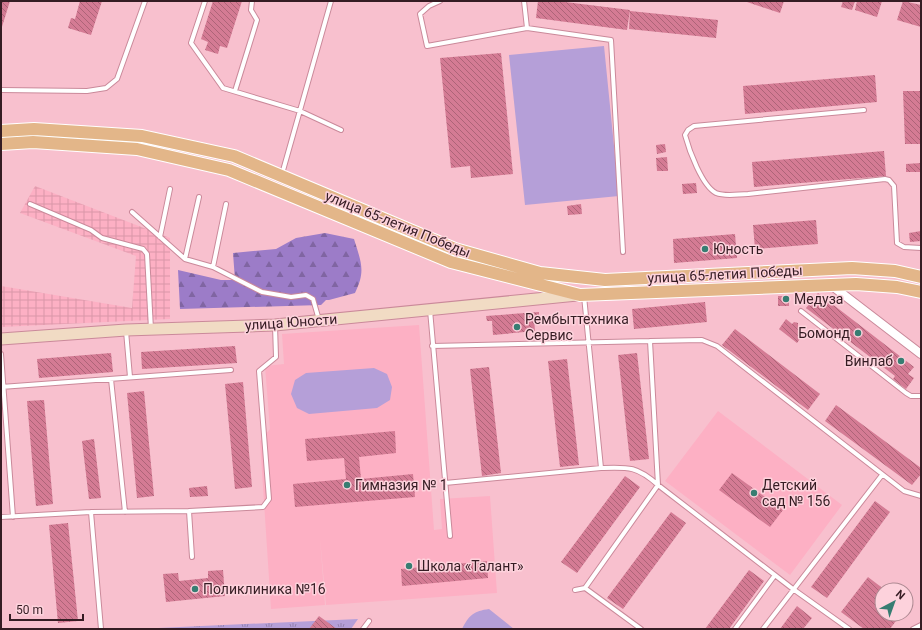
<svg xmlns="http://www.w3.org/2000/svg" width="922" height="630" font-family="Roboto,sans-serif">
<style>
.built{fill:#fdb0c4}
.industrial{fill:url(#industrial-grid)}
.forest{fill:url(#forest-firs)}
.park{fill:url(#park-tufts)}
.pitch{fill:#b59fd8}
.building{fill:url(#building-back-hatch)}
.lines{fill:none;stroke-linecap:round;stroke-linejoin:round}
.lane-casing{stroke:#ca899a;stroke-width:6}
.street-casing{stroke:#ca899a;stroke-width:10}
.secondary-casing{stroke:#ca899a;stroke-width:13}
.primary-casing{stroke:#fff;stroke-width:14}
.lane{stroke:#fff;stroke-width:4}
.street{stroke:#fff;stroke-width:8}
.secondary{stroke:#f1dbc4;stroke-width:11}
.primary{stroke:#e3b689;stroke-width:12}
.poi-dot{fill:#377d72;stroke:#fdd2dc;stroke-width:1.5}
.labels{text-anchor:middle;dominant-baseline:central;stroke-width:3;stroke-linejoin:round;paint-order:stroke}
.street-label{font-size:14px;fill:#351c23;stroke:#fdd2dc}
.poi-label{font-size:14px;fill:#351c23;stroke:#fdd2dc;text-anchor:start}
</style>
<defs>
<pattern id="industrial-grid" width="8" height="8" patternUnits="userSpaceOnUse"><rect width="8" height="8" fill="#fdb0c4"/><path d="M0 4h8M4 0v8" fill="none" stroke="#d997a8"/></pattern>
<pattern id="forest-firs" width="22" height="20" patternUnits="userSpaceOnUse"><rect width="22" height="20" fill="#9c7cc8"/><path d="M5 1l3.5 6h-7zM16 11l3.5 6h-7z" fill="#8065a2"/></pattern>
<pattern id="park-tufts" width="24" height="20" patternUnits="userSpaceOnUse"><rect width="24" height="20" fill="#b59fd8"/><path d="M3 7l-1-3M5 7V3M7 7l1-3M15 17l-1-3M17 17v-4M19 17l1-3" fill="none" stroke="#9481af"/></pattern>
<pattern id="building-back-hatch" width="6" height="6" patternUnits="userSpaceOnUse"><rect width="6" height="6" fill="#d47b94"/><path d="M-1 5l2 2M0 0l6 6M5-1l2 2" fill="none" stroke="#ad6478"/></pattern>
</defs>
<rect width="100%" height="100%" fill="#f8c0ce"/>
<path class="built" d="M419,325L434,530L442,529L440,499L490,496L497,593L326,605L320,538L325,605L271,609L260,441L270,429L265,366L284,364L282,334Z
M718,411L842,505L790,575L665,481Z"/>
<path class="industrial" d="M35,186L170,238V319L1,327V286L132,308L136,256L20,213Z"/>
<path class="forest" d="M325,233L354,239C361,262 366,271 355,293L329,300H326L321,305L180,309L178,270L221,280H235L233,253L276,249L296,238Z"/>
<path class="park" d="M358,619L351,629L158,628Z"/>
<path class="pitch" d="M604,46L619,196L525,205L509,55Z
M374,368L387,374L392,387L390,400L377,408L309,414L297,408L291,394L295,380L306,373Z
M489,609L514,629H462C469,615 474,611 489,609Z"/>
<path class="building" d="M1,1H10L1,30Z
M80,1H102L91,35L68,28L71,18L75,19Z
M213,1H242L227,48L220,46L218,54L205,50L208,42L201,39Z
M538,1H557L630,10L627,30L536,18Z
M744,1H784L780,13Z
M843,1H855L852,10L841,7Z
M857,1H882L877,17L855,10Z
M903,1L921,5V27L897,20Z
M630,11L718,20L716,38L629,29Z
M501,53L513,174L471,178L470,166L451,168L440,58Z
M875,75L877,102L745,114L743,86Z
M903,91H921V144H905Z
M665,144L666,152L657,154L656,145Z
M884,151L886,176L754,187L752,162Z
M667,157L668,171H657L656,158Z
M921,163V172H906V164Z
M696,183L697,193L683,194L682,184Z
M581,204L582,214L568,215L567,206Z
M816,220L818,244L755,249L753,225Z
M921,231V241L910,242L909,233Z
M735,234L737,258L674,263L673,239Z
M818,293L914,367L908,374L914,378L906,389L893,379L895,376L806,308Z
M778,296H789V306H778Z
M705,302L707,322L634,329L632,309Z
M539,312V317L534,318L535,331L493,335L492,321H487L486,316Z
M786,319L792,324L794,322L798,323V328L804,333L797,343L779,329Z
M735,329L820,394L808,410L722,345Z
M235,346L237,363L142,369L141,352Z
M111,353L113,372L39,378L37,359Z
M637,353L649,459L630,461L618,355Z
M567,359L579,465L560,467L548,361Z
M489,367L501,473L482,476L470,369Z
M243,382L252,487L235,489L225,384Z
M144,391L154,496L137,498L127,393Z
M44,400L53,504L36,506L27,401Z
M836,405L921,468V474L912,485L825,421Z
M395,431L396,453L359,457L361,479L413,474L415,497L295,507L293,484L346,479L344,458L307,461L305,439Z
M94,439L101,498L89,499L82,441Z
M732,473L783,510L770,527L719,490Z
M625,476L640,487L577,573L561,562Z
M207,486L208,496L190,497L189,488Z
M875,501L890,512L827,598L811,587Z
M671,512L686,523L623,609L607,598Z
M68,523L78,621L58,623L49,525Z
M487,561L488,578L402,586L401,569Z
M223,570L225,596L166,602L163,574L178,573L179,581L208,578V571Z
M749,570L764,581L729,629H705Z
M868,577L885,590H882V614H901L890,629H864L841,612Z
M797,606L812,618L803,629H780Z
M319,616L337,629H309Z"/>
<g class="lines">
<g class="lane-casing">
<path id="lane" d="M205,1L191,43L223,88L300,111L341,130
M440,1L429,6L420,14L427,46L527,28
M524,1L527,28L611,40L623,252
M1,90L87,91L106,88L117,79L145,1
M235,91L257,20L251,10L252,1
M864,110L694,126L688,130L685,135C689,150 702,186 716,193C726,197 738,194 748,194L885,179L889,180L894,186L897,243L904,247L921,248
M282,174L331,1
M199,197L185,259L213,267
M30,204L91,230L102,238L143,249L147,254L151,329
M226,204L213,267L262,292L291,297L306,295L313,299L319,320
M132,212L185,259
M160,237L170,189
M584,296L601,468C628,467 637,466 658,485L650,341L702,340L717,346L904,491L921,496
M430,310L450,536
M801,311L906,393L911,396H921
M126,331L130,377
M432,346L650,341
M1,354L13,517
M111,379L125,512
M1,387L231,370
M445,483L601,468
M189,511L192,557
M91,512L101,629
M1,517L91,512L189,511L263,507L269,499L259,371L276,357L275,325
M585,588L658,485L793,589L849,629
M575,590L585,588L641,629
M363,629L369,621
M735,629L775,575
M763,629L882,475
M913,629L921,625"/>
</g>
<g class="street-casing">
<path id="street" d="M831,285L921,354"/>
</g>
<g class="secondary-casing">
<path id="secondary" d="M1,339L126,330L275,325L577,295"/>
</g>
<g class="primary-casing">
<path id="primary" d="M1,131L34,129L142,136L234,156L455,249L540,273L605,280L852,268L895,271L921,277
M1,144L33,142L137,149L229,170L451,262L580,295L856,284L897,287L921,292"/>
</g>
<use href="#lane" class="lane"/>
<use href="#street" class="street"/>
<use href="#secondary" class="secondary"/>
<use href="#primary" class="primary"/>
</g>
<g class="poi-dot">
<circle cx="705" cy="249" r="4"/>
<circle cx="786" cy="299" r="4"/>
<circle cx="517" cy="327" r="4"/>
<circle cx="858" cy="333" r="4"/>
<circle cx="901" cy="361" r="4"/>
<circle cx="347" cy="485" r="4"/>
<circle cx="754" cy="493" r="4"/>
<circle cx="409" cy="566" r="4"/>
<circle cx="195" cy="589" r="4"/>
</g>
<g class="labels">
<g class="street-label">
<text transform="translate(398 224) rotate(22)">улица 65-летия Победы</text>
<text transform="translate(725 274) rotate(-3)">улица 65-летия Победы</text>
<text transform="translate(291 322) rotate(-4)">улица Юности</text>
</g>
<g class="poi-label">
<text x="713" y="249">Юность</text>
<text x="794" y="299">Медуза</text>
<text x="525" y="319">Рембыттехника<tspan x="525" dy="16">Сервис</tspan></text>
<text x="850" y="333" text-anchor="end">Бомонд</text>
<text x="893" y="361" text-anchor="end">Винлаб</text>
<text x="355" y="485">Гимназия № 1</text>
<text x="762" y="485">Детский<tspan x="762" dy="16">сад № 156</tspan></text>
<text x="417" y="566">Школа «Талант»</text>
<text x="203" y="589">Поликлиника №16</text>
</g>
</g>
<rect width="922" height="630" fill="none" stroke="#351c23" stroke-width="4"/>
<g transform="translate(894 602) rotate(41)"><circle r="19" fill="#fdd2dc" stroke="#ad8992"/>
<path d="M0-3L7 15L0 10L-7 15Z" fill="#377d72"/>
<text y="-6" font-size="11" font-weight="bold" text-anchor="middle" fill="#351c23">N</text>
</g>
<path d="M10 614v6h73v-6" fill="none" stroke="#351c23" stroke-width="2"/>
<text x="16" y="614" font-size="12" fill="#351c23" stroke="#fdd2dc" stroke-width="3" paint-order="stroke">50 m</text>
</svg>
